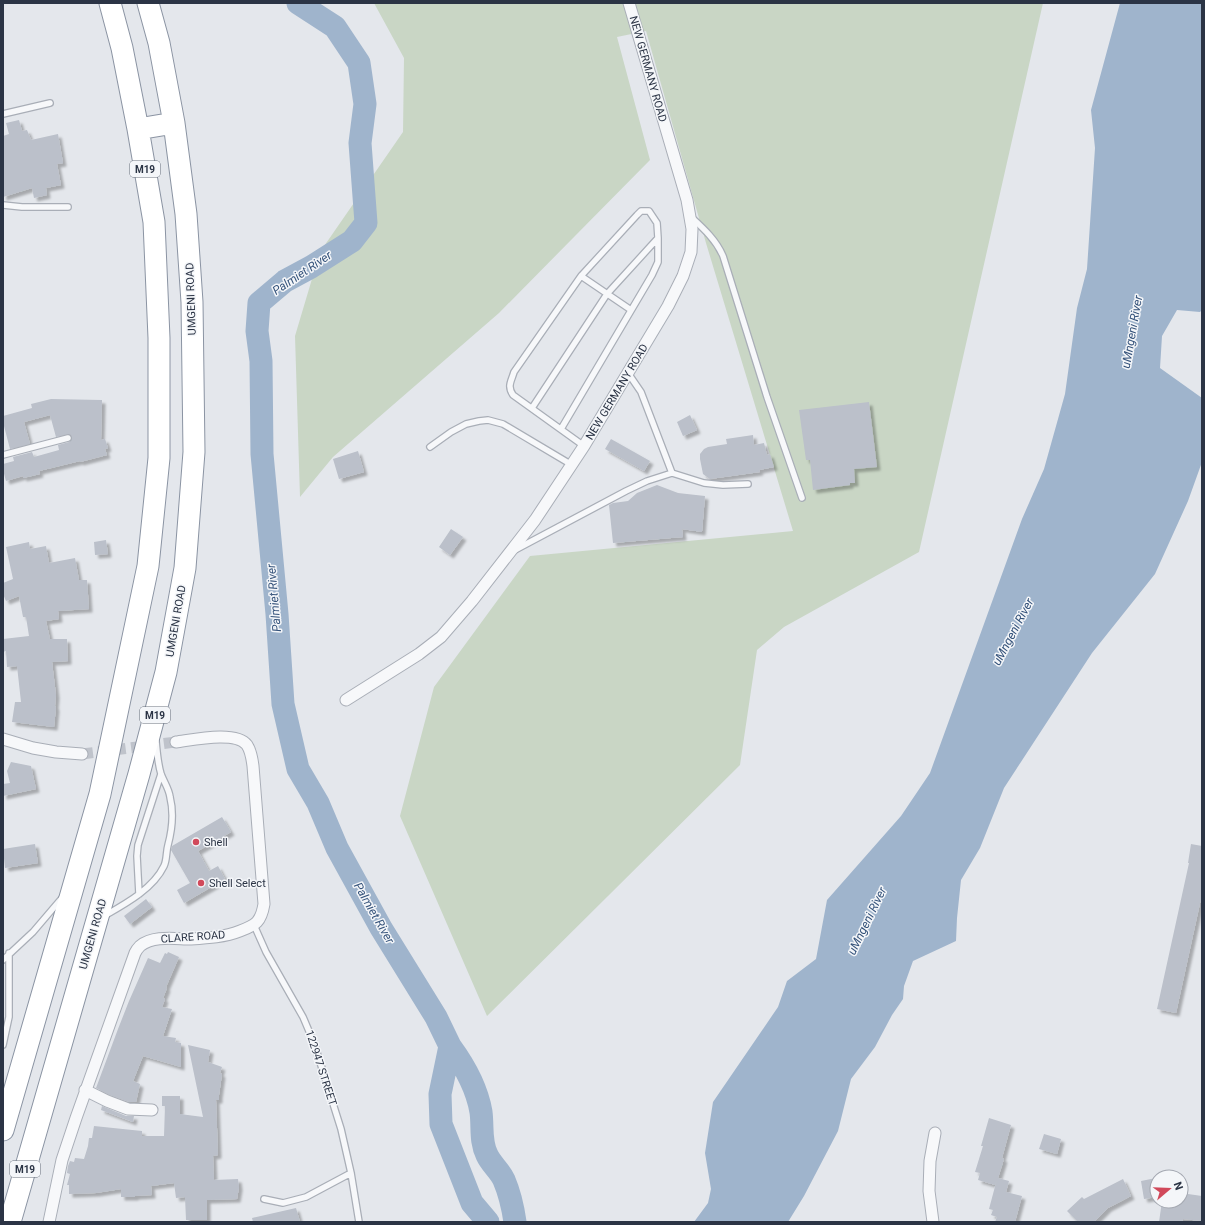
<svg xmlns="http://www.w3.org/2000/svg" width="1205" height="1225" font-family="Roboto,sans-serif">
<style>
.green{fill:#c9d6c5}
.water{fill:#9fb4cc}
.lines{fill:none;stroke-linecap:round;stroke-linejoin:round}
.river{stroke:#9fb4cc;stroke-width:23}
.building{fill:#bbc0ca;filter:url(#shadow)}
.street-tunnel{stroke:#bfc3cb;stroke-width:11;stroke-dasharray:11 5.5;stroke-linecap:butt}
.lane-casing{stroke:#a9aeb7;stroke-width:8}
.street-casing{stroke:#a9aeb7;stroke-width:13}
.highway-casing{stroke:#8b94a3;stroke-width:23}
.lane{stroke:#f7f8fa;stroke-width:5.5}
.street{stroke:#f7f8fa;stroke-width:11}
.highway{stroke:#fff;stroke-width:21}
.poi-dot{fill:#d1495b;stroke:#f4f6f9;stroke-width:1.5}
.labels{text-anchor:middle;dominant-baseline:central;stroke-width:3;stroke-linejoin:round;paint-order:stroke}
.shield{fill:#f4f6f9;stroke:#676e7b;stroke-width:1}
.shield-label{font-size:10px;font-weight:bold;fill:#2b3445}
.street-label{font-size:11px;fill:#2b3445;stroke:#f4f6f9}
.poi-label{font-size:11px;fill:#2b3445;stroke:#f4f6f9;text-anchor:start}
.water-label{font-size:12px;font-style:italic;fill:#34527a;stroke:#f4f6f9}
</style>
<defs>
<filter id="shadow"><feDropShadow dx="3.5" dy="3.5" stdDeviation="1" flood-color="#0004"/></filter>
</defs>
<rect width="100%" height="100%" fill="#e4e7ec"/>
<path class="green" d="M374,3H1043L919,552L784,627L757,650L740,765L487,1016L400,816L434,687L530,556L793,531L706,243L646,31L617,37L650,160L499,313L333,457L300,497L295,336L320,252L403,132L404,58Z"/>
<path class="water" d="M1120,3H1202V310L1200,312L1177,310L1162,336L1160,368L1202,398V462L1188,501L1155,574L1092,653L1004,788L980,848L961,880L957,918L956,941L913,961L904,986L903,999L892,1015L875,1047L851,1079L838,1131L804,1196L788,1222H694L708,1203L711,1189L705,1153L713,1102L778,1007L787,981L816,959L827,900L901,816L930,773L1022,519L1044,469L1065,394L1077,308L1087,269L1095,148L1091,110Z"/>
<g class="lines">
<path class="river" d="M298,3L335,27L359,63L365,104L360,143L366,223L352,241L311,267L285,281L259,303L257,331L261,361L262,454L277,614L283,704L298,769L318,803L337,848L381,928L436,1017L450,1046L440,1094L441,1124L472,1203L488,1222
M450,1046C464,1065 477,1088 481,1112C483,1127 480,1141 487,1155C491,1164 500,1171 504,1180C510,1194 513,1208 515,1222"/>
</g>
<path class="building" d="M19,120L22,131L27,130L31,140L58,134L63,163L57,164L61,185L46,188L47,195L34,198L32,188L3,197V136L9,134L6,123Z
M51,399L102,400L101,440L105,439L108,448L105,449L107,455L80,462V461L39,471L40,474L23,478V476L6,481L3,470V464L14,461L13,457L32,452L34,457L59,450L58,445L69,442L72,439L71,435L69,434L56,437L50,415L24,422L30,444L10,449L4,426H3V416L32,408L31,404Z
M869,402L877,467L854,469L855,483H850V485L813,490L810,460H806L799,410Z
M690,415L697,430L683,436L677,422Z
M753,435L754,445L764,443L767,455L770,454L774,467L759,470L760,472L710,479L703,474L700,459V454L704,449L708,447L727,444L726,439Z
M611,439L650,461L644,471L605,449Z
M358,451L364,472L339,479L333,459Z
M657,485L678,493L705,496L702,532L682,529L683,537L613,543L609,505L613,503L628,501L637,493Z
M451,529L463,537L450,555L439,547Z
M106,540L108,554L95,555L94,542Z
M29,542L30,549L46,546L49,563L75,558L79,580H87L89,609L58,611L59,619L46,621L50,639H67L68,661L52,662L56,695L55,706L56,707L54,727L12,722L15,702H21L17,666L7,667L6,651L3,652V639L29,636L26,617H23L19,596L6,601L3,594V583L13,579L6,547Z
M11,762L31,766L36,789L3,796V784L10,783L7,771Z
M222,817L231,832L198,851L209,871L218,866L225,879L184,903L177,890L190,883L171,850L172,846Z
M35,844L38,863L5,868L3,849Z
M1191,844L1202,846V894L1176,1013L1157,1009L1189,863H1188Z
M146,899L152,907L130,924L124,916Z
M168,952L179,957L166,987L167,988L163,998L165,999L162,1007L172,1009L163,1036L176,1038L175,1042L181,1043V1067L143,1056L133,1081L140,1084L136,1102H129L110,1095L96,1088L118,1029L129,1001L148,958L160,963L165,953L167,954Z
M188,1045L210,1050L208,1062L222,1067L220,1073L222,1074L219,1095V1100H216L218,1155L213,1156L214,1180L238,1179L239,1187L237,1199L207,1200V1220H186L185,1197L176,1198L174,1183L151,1186L152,1195L135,1196V1197H121V1189L96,1193L69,1194V1185H67L70,1174L67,1173L68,1166L70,1161L74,1162L75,1158L84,1159L88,1146L89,1138H92L94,1126L142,1131V1136H164L165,1106H162V1096H180V1114L203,1117Z
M102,1106L126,1116H134L133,1122L101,1110Z
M989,1118L1011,1125L1002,1158L1004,1159L998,1178L1009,1181L1006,1192L1022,1196L1015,1222H995L997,1217L991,1215L993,1210L989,1209L997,1179L995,1185L978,1180L980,1173L975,1172L983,1146H981Z
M1044,1134L1061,1139L1057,1154L1039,1149Z
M1156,1178L1157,1197L1144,1199L1141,1181Z
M1123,1179L1131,1196L1108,1208L1094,1222H1078L1067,1211L1082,1197L1084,1199Z
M1181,1193L1202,1196V1221L1183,1219L1182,1222H1159L1162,1201H1181Z
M296,1208L300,1222H253L252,1218Z"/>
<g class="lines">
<path class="street-tunnel" d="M82,754L176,742"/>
<g class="lane-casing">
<path id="lane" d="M3,114L50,103
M3,205L22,207H68
M691,217C704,229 716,240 723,256L767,397L802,498
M581,276L631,310
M628,373L641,392L672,473L704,483L723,485L748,484
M532,408L607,294L658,238L657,223L649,211H641L637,215L581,276L514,372C511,382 507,386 513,395L584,446
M561,429L652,275L658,262V238
M430,447L451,432L466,424L479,421L488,420L503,424L572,465
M3,455L68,438
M515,550L626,491L647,481L672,473
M139,894L137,856L138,845L161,774
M104,916C125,904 153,889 164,866C167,860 166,852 168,845C172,830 174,813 170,797C169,789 164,782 161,774C158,764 157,753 156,741
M254,925L266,952L303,1017L314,1043L341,1129L351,1173L359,1222
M3,960L33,932L62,898
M3,1045L9,1017V953
M264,1199L283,1203L306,1197L351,1173"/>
</g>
<g class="street-casing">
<path id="street" d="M346,700L419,654L441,637L472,601L535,520L584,446L668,306L683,276L691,252L692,229L687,200L629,3
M3,739L33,748L56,752L82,754
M85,1090L107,1101L128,1109L152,1110
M49,1222L62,1160L76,1118L135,953C136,951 138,948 140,946C154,935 175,939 191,939C208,938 225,937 240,931C256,925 261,922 264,904L253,766C252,758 251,751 247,745C236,730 192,740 176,742
M933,1222L929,1191L930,1161L935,1133"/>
</g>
<g class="highway-casing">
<path id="highway" d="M138,129L174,123
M3,1130L100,794L148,566L159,458V338L154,222L138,129L122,48L110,3
M10,1222L139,774L166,672L185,568L194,452L192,302L186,214L174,123L159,43L148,3"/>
</g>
<use href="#lane" class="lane"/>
<use href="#street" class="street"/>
<use href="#highway" class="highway"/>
</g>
<g class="poi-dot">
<circle cx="196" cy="842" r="4"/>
<circle cx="201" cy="883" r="4"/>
</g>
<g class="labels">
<g class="shield">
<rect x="130" y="161" width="30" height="16" rx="3"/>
<rect x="140" y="707" width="30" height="16" rx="3"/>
<rect x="10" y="1161" width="30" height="16" rx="3"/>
</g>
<g class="shield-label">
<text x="145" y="169">M19</text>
<text x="155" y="715">M19</text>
<text x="25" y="1169">M19</text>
</g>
<g class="street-label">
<text transform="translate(648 69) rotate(74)">NEW GERMANY ROAD</text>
<text transform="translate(191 299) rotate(-92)">UMGENI ROAD</text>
<text transform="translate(617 392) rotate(-59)">NEW GERMANY ROAD</text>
<text transform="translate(176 621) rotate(-80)">UMGENI ROAD</text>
<text transform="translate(93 934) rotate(-74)">UMGENI ROAD</text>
<text transform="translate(193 937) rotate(-4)">CLARE ROAD</text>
<text transform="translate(321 1068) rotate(72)">122947 STREET</text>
</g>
<g class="poi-label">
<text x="204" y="842">Shell</text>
<text x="209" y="883">Shell Select</text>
</g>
<g class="water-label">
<text transform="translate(302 273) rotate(-34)">Palmiet River</text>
<text transform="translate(1132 332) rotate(-80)">uMngeni River</text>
<text transform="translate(274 598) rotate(-95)">Palmiet River</text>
<text transform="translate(1013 632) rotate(-62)">uMngeni River</text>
<text transform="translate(374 913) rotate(60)">Palmiet River</text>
<text transform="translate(867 921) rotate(-64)">uMngeni River</text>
</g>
</g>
<rect width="1205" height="1225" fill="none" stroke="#2b3445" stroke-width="8"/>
<g transform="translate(1169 1189) rotate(71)"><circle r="19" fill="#f4f6f9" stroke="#a4a8b1"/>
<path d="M0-3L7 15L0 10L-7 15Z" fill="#d1495b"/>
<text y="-6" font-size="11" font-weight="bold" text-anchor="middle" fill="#2b3445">N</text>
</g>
</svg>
